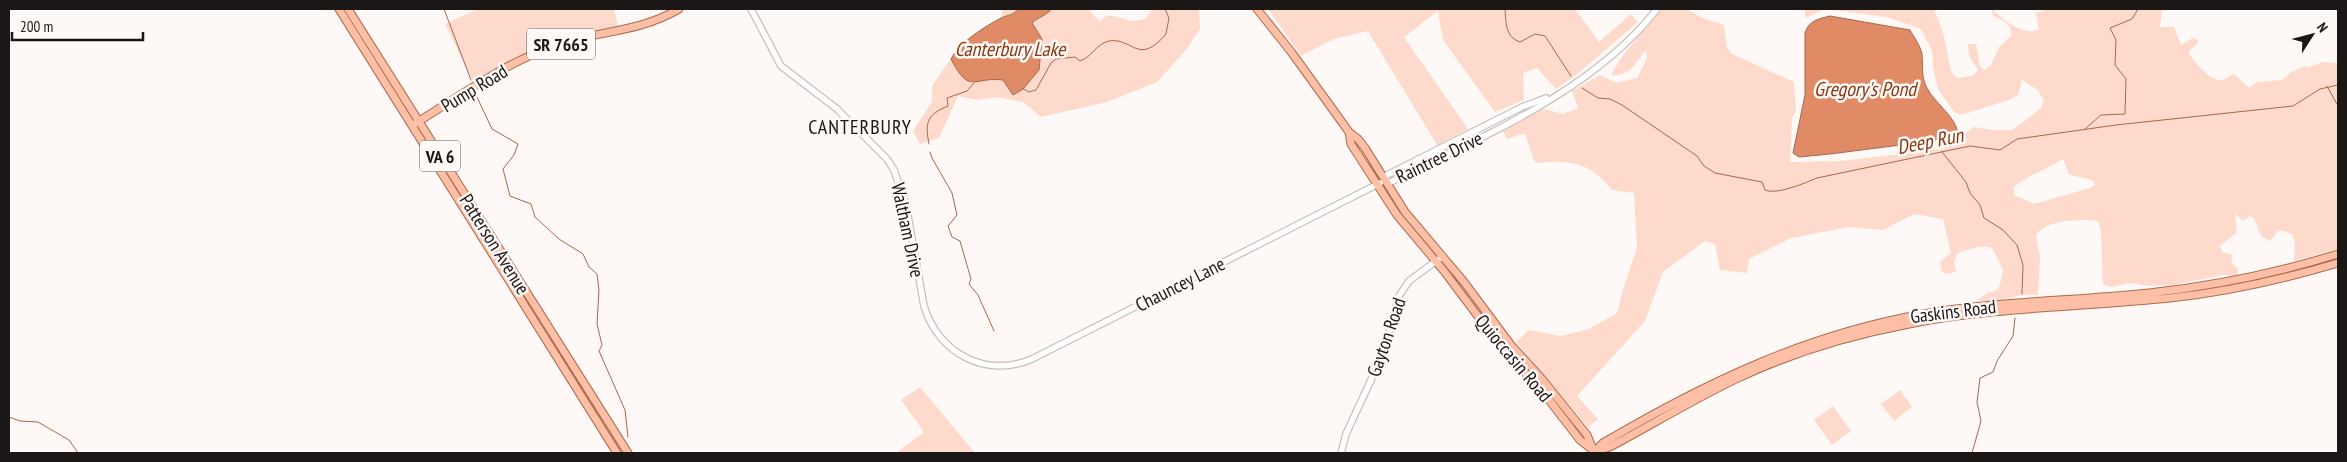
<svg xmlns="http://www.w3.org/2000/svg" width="2347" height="462" font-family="'PT Sans Narrow',sans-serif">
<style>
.green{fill:#fddacc;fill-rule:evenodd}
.water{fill:#e08b66;stroke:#a5684e}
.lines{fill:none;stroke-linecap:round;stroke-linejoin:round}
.stream{stroke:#a5684e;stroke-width:1}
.minor-casing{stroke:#c9c0bc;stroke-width:8}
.major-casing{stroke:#ad6a4d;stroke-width:9}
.minor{stroke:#fff;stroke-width:5.5}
.major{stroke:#fdc0a6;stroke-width:7}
.labels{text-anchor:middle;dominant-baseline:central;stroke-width:5;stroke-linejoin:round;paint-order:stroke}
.shield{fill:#fef8f6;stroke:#5f5a59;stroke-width:1}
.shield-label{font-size:18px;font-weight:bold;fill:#1b1716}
.street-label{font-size:19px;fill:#1b1716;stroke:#fef8f6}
.water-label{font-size:20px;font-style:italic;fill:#853810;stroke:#fef8f6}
.neighbourhood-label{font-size:20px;letter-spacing:1px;fill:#1b1716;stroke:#fef8f6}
</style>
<rect width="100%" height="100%" fill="#fef8f6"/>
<path class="green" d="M478,9H614L618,27L521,55L473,81L445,24Z
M1003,9H1088L1099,21L1108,15L1132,21L1145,19L1153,9H1199L1200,29L1186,50L1157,82L1107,102L1041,117L1023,102L996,97L978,100L958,96L939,138L920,144L913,131L932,102V86L955,52L968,40L1001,18Z
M1268,9H1575L1599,42L1631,14L1638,22L1576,75L1556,89L1537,68L1523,73L1524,100L1495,112L1443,40L1438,11L1404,37L1468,129L1437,145L1368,31L1334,39L1301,56Z
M1662,9H1687L1700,17L1724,25L1727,48L1732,54L1794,82L1796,112L1792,117L1790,162L1841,161L1943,149L1964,139L1966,133L1974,127L1993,130H2012L2040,109L2044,101L2038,90L2022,80L2018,95L2009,100L1960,115L1954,112L1938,89L1933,68L1932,51L1921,29L1887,17L1825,9L1805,18V9H1934L1943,32L1951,71L1957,78L1972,76L1978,70L1969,56L1968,44H1976L1980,66L1984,70L1991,65L1999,47L2011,36C2013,24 2002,20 1993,16L1992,9C2002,19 2025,38 2039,29L2036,13L2049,9H2162L2160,27H2174L2181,45L2193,38L2198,40V43L2189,51V54C2195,62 2211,83 2223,80C2227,79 2230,75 2234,74L2249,88L2257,82L2282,80L2290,73L2305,66L2310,67L2322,62L2338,63V249L2294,261L2295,244L2292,234L2283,231H2278L2270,241L2261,236L2254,218L2250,216L2243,221L2235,214L2237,232L2220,246L2222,252L2233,255L2231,262L2238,269L2237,276L2222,275L2173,285L2149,286L2130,283L2110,287L2103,284L2101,231L2098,221C2082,219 2044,219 2036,236L2040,257L2038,295C2034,295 2030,294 2026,295C2013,295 1990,305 1978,300C1994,284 1998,302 2003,270C2000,265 1995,251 1992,249C1985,242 1965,251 1957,253L1954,262L1956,272L1946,274L1942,272L1940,262L1951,253L1943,219L1914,214L1883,230L1849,227L1791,238L1749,259L1747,273L1720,270L1715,244L1705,241L1663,272L1645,321L1577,396L1598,419L1588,427L1516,342L1529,330L1560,336L1589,329L1617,313L1624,286L1637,248L1634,193L1612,190C1589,161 1570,160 1535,163L1525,133L1507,139L1502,130L1544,109L1563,114L1578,108L1572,91L1600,75L1617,83L1637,78L1647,58L1646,50C1636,63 1629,77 1611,75C1623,51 1645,30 1662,9ZM2063,159L2069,174C2078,178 2085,177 2093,181L2095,185L2090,188L2034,204L2014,195V187C2025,177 2049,168 2063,159Z
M920,387L975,453H896L924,432L901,400Z
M1900,390L1912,407L1894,421L1881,404Z
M1833,406L1851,431L1832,445L1814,420Z"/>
<path class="water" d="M1018,9H1052C1044,17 1038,17 1032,23L1042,39L1039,70L1023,89L1013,95L1003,80C974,76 970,96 951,59C960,42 984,27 1001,18C1008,15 1014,15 1018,9Z
M1830,16L1910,30C1914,37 1920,45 1922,54C1923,66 1921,77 1927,88C1935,103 1952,114 1957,129L1953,135L1932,141L1830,154L1799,157L1793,153L1805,95V33C1809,20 1819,19 1830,16Z"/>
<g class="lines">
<path class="stream" d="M444,9L471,80
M1505,9C1506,22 1505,37 1520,42L1535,34L1545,36L1571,76
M2327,86L2338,106
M1022,88L1029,92L1036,90L1051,63L1056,59L1075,57L1080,61C1092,57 1096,44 1109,41C1133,37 1138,67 1166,34L1169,18L1165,9
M1582,88L1598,98L1610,99L1622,105L1697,156L1704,166L1715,173L1762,182L1765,190C1777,195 1805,183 1817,178L1970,146L2000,150L2017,139L2116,125L2293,106L2320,89L2338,85
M476,95L492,129L518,144L514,155L503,169L510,196L531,204L535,217L559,239L583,254L589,267L597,274L599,290L597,324L602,345L599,351L625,410L628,437
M2085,129L2101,115L2125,114L2126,79L2115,65L2116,40L2110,28L2132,19L2138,9
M929,144C925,123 926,115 948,106L947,98L967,91L974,83
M930,152L932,158L952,193L957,215L948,226L952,237L960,241L971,279L969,284L978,295L994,331
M1942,152L1966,182L1970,193L1980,205L1984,218L2003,230L2017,245L2023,265L2022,294
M9,417L20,421L38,422L69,440L78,453
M1972,453L1981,421L1977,402L1980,378L1993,372L1997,361L2013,336L2015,318"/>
<g class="minor-casing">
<path id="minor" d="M751,9L781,66L837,109L887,159L894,170L906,205L924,306C938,353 986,379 1032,359L1380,183
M1385,181L1391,182C1483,136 1592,92 1657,9
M1385,181L1387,175L1522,107L1546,98
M1341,453L1346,434L1384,352L1399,296L1409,281L1443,256"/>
</g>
<g class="major-casing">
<path id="major" d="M339,9L617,453
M348,9L628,453
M1257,9L1292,53L1349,132L1358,139L1365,148L1405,212L1464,282L1511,345L1542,379L1587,435L1594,452
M416,123C461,95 508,61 559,44C602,30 637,33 679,9
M1349,132L1351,144L1397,215L1444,271L1498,343L1546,396L1580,440L1594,451
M1593,452L1610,447C1653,424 1694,399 1738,378C1791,353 1851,335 1909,324C1994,307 2083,307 2170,298C2227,292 2284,279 2338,263
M1594,452L1603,443C1705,383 1805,335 1923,314C1998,301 2074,301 2149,293C2213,286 2277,273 2338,254"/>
</g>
<use href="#minor" class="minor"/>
<use href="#major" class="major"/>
</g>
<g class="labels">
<g class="shield">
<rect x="527" y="28.5" width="68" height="31" rx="4"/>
<rect x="420" y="140.5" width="40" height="31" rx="4"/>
</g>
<g class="shield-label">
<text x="561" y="44">SR 7665</text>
<text x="440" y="156">VA 6</text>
</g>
<g class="street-label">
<text transform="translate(474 88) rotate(-31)">Pump Road</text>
<text transform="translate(1439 157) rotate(-26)">Raintree Drive</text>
<text transform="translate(908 230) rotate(78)">Waltham Drive</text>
<text transform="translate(495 244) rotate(58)">Patterson Avenue</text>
<text transform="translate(1180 284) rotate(-27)">Chauncey Lane</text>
<text transform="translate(1953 311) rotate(-7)">Gaskins Road</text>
<text transform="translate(1386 337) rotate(-71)">Gayton Road</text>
<text transform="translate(1514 358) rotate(50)">Quioccasin Road</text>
</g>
<g class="water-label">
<text x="1010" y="49">Canterbury Lake</text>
<text x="1865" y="89">Gregory's Pond</text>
<text transform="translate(1930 141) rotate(-11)">Deep Run</text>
</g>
<g class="neighbourhood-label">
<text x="860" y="127">CANTERBURY</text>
</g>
</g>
<rect width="2347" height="462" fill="none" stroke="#1b1716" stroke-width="20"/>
<g transform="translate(2312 35) rotate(54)" stroke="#fef8f6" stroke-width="4" paint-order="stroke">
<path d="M0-4L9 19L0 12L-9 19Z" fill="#1b1716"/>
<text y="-8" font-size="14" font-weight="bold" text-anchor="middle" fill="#1b1716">N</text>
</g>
<path d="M12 32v8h131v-8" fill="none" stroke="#1b1716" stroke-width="2.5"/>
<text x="20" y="32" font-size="15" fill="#1b1716" stroke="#fef8f6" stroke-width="4" paint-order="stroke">200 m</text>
</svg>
